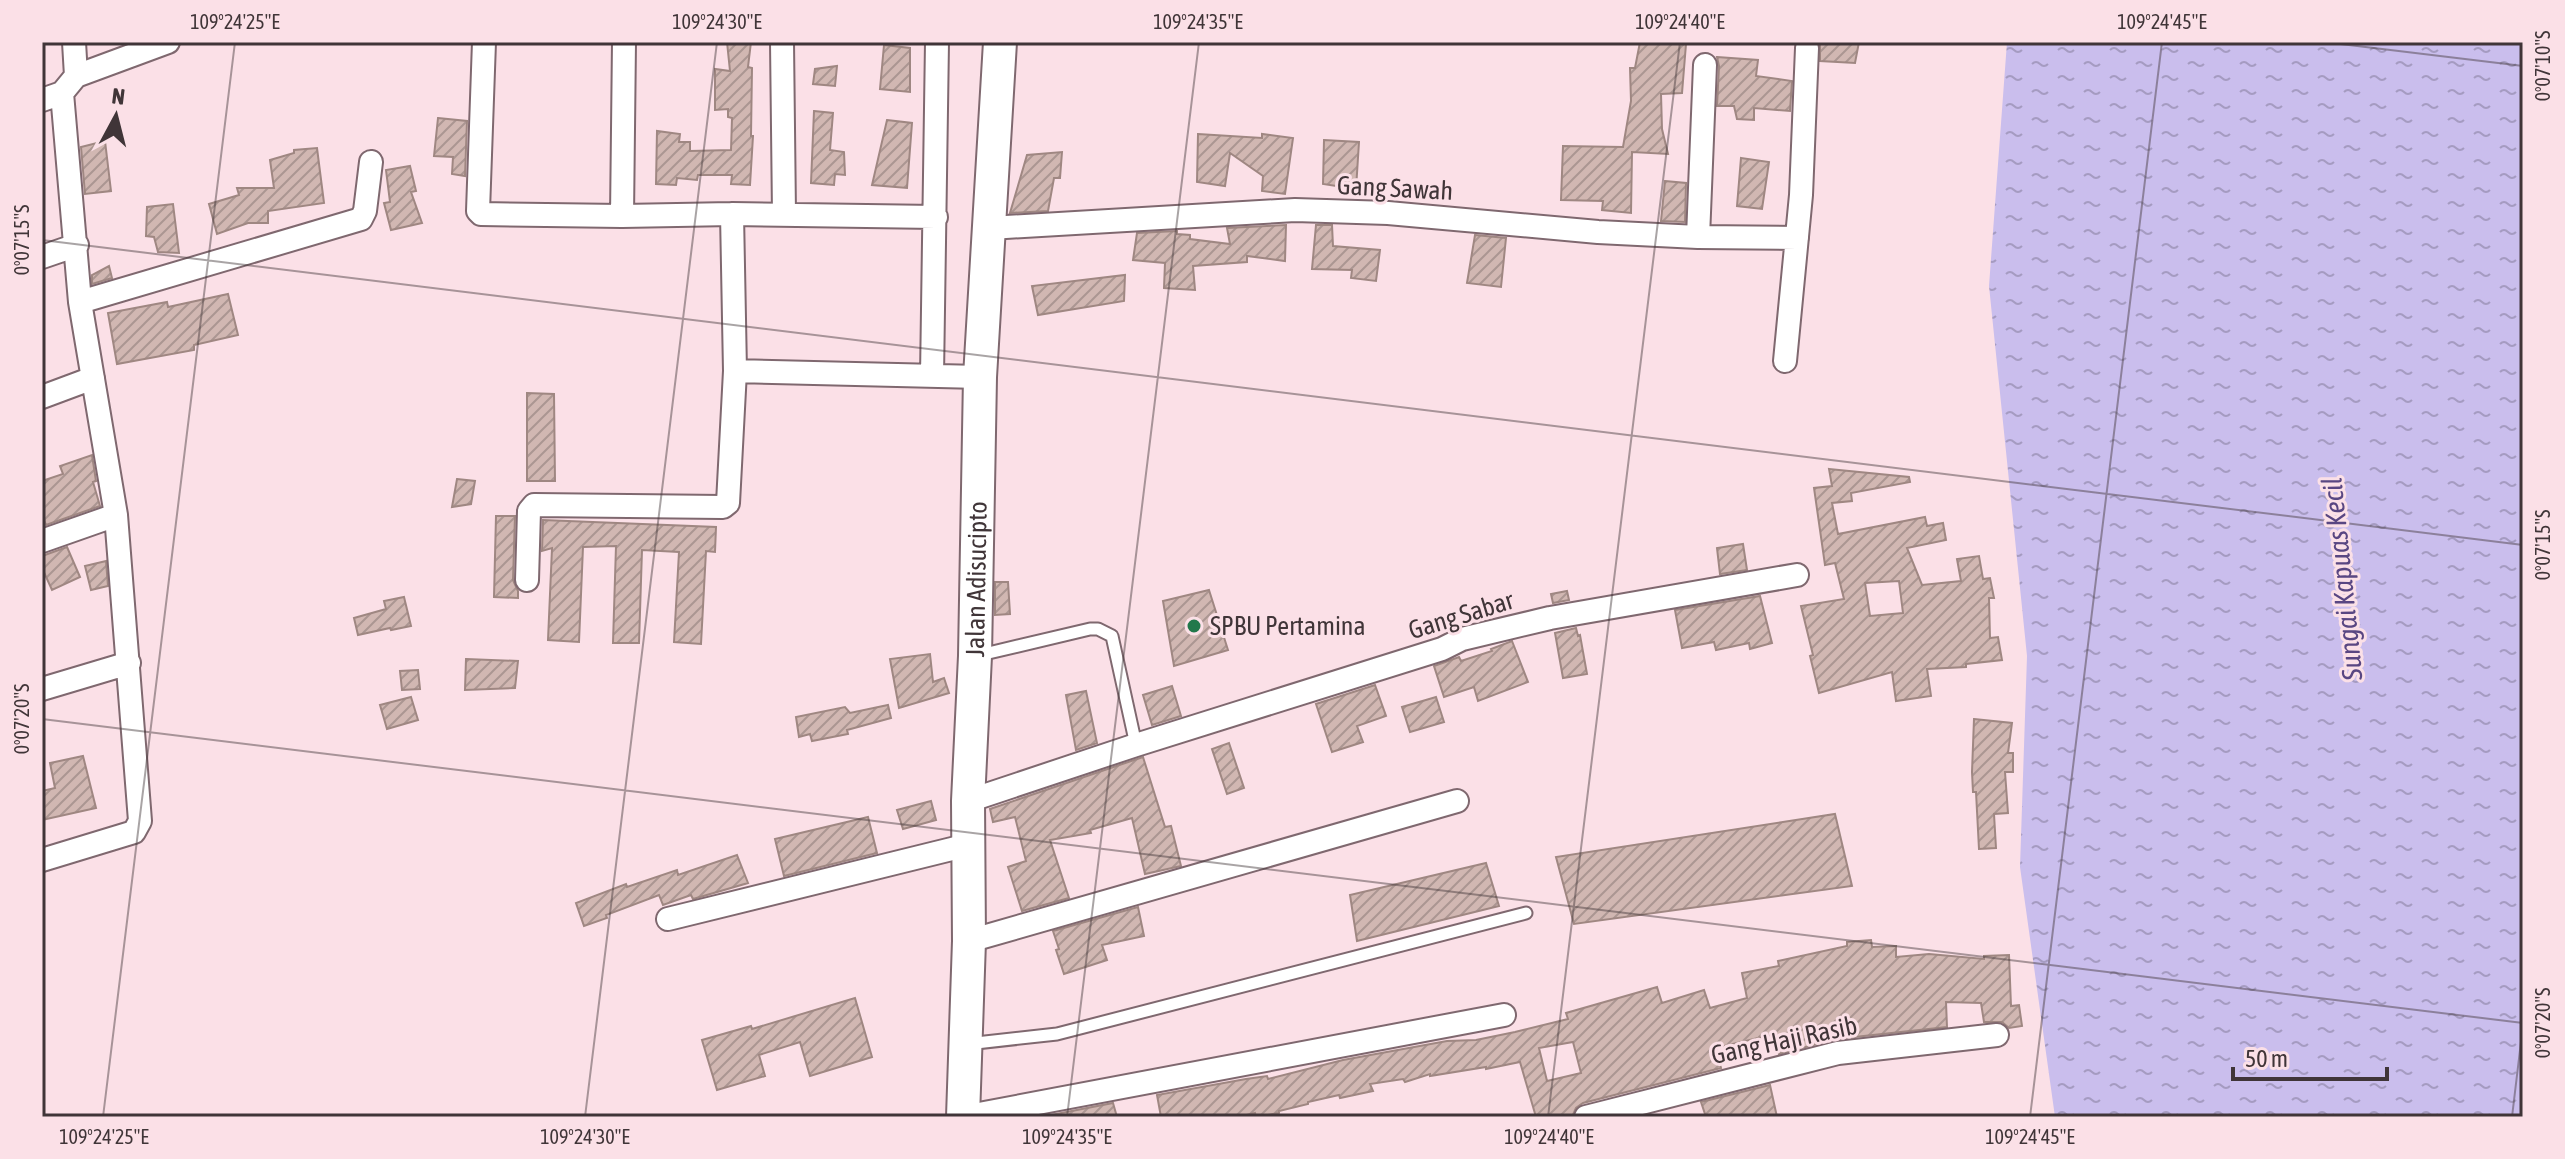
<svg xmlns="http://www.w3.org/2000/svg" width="2565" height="1159" font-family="'Asap Condensed',sans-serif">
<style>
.water{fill:url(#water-ripples)}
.building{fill:url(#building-hatch);stroke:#9f8782;stroke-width:2;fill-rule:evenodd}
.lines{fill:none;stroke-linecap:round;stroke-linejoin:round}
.service-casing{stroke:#7f686f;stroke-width:15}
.minor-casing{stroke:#7f686f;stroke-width:26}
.secondary-casing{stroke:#7f686f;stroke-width:36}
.service{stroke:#fff;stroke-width:11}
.minor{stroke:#fff;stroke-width:22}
.secondary{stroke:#fff;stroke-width:32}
.ticks{fill:none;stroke:#403538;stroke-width:2;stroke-opacity:0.45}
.poi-dot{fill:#22784b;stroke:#fbe0e7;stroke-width:3}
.labels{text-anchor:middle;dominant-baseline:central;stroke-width:6;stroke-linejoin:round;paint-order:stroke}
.street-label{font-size:26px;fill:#403538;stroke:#fbe0e7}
.poi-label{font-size:26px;fill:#403538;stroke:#fbe0e7;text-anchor:start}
.water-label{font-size:28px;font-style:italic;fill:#594682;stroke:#fbe0e7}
.neatline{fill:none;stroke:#403538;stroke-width:3}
.ticks-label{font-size:20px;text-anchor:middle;fill:#403538}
</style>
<defs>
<pattern id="water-ripples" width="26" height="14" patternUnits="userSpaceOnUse" patternTransform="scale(2)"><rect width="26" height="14" fill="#cabeed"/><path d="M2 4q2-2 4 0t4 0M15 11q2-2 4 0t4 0" fill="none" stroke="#a59bc1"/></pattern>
<pattern id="building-hatch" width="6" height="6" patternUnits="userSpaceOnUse" patternTransform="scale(2)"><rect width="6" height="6" fill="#d1b7b2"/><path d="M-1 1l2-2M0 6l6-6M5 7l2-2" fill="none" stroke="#ab9692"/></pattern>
</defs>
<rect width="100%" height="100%" fill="#fbe0e7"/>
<path class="water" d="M2007,42H2523V1117H2055L2020,867L2027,656L1989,286Z"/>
<path class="building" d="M727,42H751L748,67L752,68L751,136H753L750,185L731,184L732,175H698L697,180L677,178L676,185L656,184L657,131L680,134L679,142H690V151L731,150L732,118L728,117V109L715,110V69L730,71Z
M1640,42L1686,44L1682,93L1661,94L1662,129L1668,154L1632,152L1631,213L1602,210L1603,201L1561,200L1563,146L1623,147L1631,101L1630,68H1635Z
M1820,42H1859L1855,63L1820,61Z
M884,45L910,48V92L880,89Z
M1717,57L1758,60L1756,76L1792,81L1790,111L1754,108V120L1737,119L1734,106H1717L1719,66Z
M837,66L835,86L813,84L815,69Z
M814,111L833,113L830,150L844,152L845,175L835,174L834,185L811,183Z
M438,118L467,121L465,176L452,174L453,157L434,156Z
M887,120L912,123L907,188L872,185Z
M1198,134L1262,138V134L1293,138L1285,194L1262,191L1263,176L1230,153L1225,186L1197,182Z
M1324,140L1359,142L1356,189L1323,184Z
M105,141L111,191L85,194L81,147Z
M317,148L324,203L268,211V223H248L217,234L209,204L239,195L237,188H274L270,160L294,153V150Z
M1062,152L1060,178H1054L1048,211L1010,213L1027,155Z
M1741,158L1769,162L1762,209L1737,206Z
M410,166L416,191L411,192L422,223L391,230L384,203L390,202L386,170Z
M1665,181L1686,183L1685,222L1661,221Z
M173,204L179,253L158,252L154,237L146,236L147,207Z
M1286,225L1285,261L1247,256V262L1193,266L1195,290L1164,288L1165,263L1133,260L1137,233L1177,231V234L1190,235V239L1230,244L1227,228Z
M1316,225H1332L1333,246L1380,250L1376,281L1351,278L1352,270L1312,269Z
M1475,235L1506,238L1501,287L1467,283Z
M109,266L112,278L92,284V275Z
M1125,275L1124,301L1038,315L1032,286Z
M228,294L238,335L194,345V350L117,364L108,313L167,302L168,307Z
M527,393L554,394L555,481H527Z
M92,455L96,481L93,482L100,506L46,525L42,514V481L63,474L60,466Z
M1829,469L1909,477L1910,482L1851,493L1852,501L1832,503L1838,534L1925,517L1927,526L1943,523L1946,540L1907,548L1922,585L1961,581L1957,559L1979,556L1983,579L1990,578L1994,598H1989L1990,638L1998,637L2002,660L1966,664V667L1927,669L1931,696L1896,701L1892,672L1819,693L1810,656L1813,655L1801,606L1844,599L1835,563L1825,565L1814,488L1832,486ZM1899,581L1903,613L1870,616L1865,583Z
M457,479L475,481L471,504L452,507Z
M496,516H515L513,580L518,591V598L494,597Z
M543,520L716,527L715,552L706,551L701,644L674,642L679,552L642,550L639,643H613L616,546L583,547L579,642L548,640L552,548L542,551Z
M1743,544L1747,570L1720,574L1717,548Z
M67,547L80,577L52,590L42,568V556Z
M106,561L108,586L91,590L85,566Z
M995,582H1008L1010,614L995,615Z
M1209,590L1228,650L1174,666L1163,601Z
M1567,591L1569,600L1553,603L1551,594Z
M1760,596L1772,643L1750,649L1749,643L1716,650L1714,642L1682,648L1675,610Z
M404,597L411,626L391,630L390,628L358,635L354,618L386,609L384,601Z
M1576,628L1578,636L1580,635L1587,674L1563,678L1555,633Z
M1512,641L1528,682L1478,701L1474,687L1444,697L1434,666L1459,657L1461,661L1492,651L1491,649Z
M930,654L933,682L944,678L949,693L899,708L890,659Z
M466,659L518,661L515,688L465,690Z
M418,670L420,689L402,690L400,671Z
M1375,685L1386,716L1357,726L1363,742L1332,752L1316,704Z
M1172,686L1181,716L1152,725L1143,695Z
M1086,691L1097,743L1076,750L1066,695Z
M411,697L418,720L387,729L380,705Z
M1436,697L1444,722L1410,732L1402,707Z
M888,705L891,718L847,730L848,734L812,741L810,734L799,737L796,717L845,707L850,713Z
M1974,719L2012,723L2008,753H2013V772H2005L2008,813L1994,814L1996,848L1979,849L1976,792H1973L1972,772Z
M1229,743L1244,788L1227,794L1212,749Z
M83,756L96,808L42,820V791L55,788L50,763Z
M1143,757L1165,827L1171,826L1181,866L1145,874L1132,818L1090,830L1091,833L1050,840L1069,898L1022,911L1008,867L1026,861L1015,817L993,822L990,809Z
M931,801L936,820L903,829L897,810Z
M1835,814L1852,886L1574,924L1556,857Z
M868,817L877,853L784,876L775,839Z
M737,855L748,883L693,899L691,895L663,905L659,895L606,915L607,918L584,926L576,903L626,884L627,887L677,870L678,875Z
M1486,863L1499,906L1357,941L1350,895Z
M1138,907L1144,936L1102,945L1107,960L1064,974L1056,950L1059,949L1053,931Z
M1871,940L1872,947L1896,946V957L1929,954L1984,959V956L2009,955L2011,1006L2019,1005L2022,1026L2009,1028L2002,1022H1984L1981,1003L1946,1002L1947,1027L1836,1039L1779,1054L1775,1034L1716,1048L1721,1068L1583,1103L1576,1108L1572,1117H1536L1520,1062L1486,1069V1067L1430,1076V1074L1405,1082L1403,1079L1370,1084L1373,1091L1340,1098L1339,1095L1308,1102V1104L1279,1111V1113L1256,1117L1255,1113L1238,1117H1161L1157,1095L1246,1079L1267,1076L1268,1079L1343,1060L1447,1041L1476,1040L1515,1032L1568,1019L1566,1013L1657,987L1662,1003L1704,990L1710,1008L1747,998L1742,973L1779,966L1778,961L1847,946V942ZM1573,1042L1581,1073L1547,1081L1539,1048Z
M855,998L872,1057L810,1076L800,1042L759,1055L765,1076L717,1090L702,1040L751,1026L752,1029Z
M1770,1085L1777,1117H1706L1701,1102Z
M1113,1103L1117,1117H1052L1051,1115Z"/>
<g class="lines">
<g class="service-casing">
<path id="service" d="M980,655L1090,629H1098L1112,636L1136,745
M967,1044L1057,1034L1526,913"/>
</g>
<g class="minor-casing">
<path id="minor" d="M484,42L478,211L481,214L622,216L732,214L936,217
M782,42L784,214
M76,76L168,42
M42,100L62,93L76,76L74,42
M622,216L624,42
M990,228L1295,210L1388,213L1598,232L1698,237L1797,238
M1698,237L1705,65
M42,257L77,245
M80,302L361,219L365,211L371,162
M1785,361L1801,195L1807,48
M735,371L980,377
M932,376L937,42
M42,397L93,378
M42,541L116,515
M527,580L529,511L534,505L723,507L728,503L735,371L732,214
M42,689L129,663
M968,801L1136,745L1442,649L1462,639L1550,618L1797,575
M42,860L134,832L140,821L116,515L80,302L62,93
M668,919L968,845
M969,941L1457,801
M963,1117L1504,1015
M1586,1117L1838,1053L1997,1035"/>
</g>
<g class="secondary-casing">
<g id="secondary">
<path id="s1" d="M963,1117L969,941L968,801L975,656L980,377L1000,42"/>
</g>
</g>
<use href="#service" class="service"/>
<use href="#minor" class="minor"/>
<use href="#secondary" class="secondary"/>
</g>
<path class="ticks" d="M2324,42L2523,66M42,240L2523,545M42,719L2523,1023M103,1117L235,42M585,1117L717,42M1067,1117L1199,42M1548,1117L1680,42M2030,1117L2162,42M2512,1117L2523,1025"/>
<circle class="poi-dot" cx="1194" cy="626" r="8"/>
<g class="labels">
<g class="street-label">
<text transform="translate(1395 188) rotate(3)">Gang Sawah</text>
<text stroke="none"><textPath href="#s1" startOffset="538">Jalan Adisucipto</textPath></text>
<text transform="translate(1461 615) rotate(-17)">Gang Sabar</text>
<text transform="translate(1784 1040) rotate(-12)">Gang Haji Rasib</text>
</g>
<g class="poi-label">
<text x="1210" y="626">SPBU Pertamina</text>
</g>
<g class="water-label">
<text transform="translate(2342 579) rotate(-96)">Sungai Kapuas Kecil</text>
</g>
</g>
<rect width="2565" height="1159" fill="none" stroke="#fbe0e7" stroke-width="88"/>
<g transform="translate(116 116) rotate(7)" stroke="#fbe0e7" stroke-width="6" paint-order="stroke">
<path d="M0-6L14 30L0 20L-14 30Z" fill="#403538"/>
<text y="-12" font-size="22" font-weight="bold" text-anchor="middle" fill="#403538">N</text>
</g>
<path d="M2233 1067v12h154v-12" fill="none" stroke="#403538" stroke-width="4"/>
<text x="2245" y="1067" font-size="24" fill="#403538" stroke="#fbe0e7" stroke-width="6" paint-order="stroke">50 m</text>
<rect x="44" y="44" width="2477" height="1071" class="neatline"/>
<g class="ticks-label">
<text x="235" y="29">109°24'25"E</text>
<text x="717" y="29">109°24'30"E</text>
<text x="1198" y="29">109°24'35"E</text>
<text x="1680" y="29">109°24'40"E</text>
<text x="2162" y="29">109°24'45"E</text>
<text transform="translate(2543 66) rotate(-90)" y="7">0°07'10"S</text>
<text transform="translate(22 240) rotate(-90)" y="7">0°07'15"S</text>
<text transform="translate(2543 545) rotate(-90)" y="7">0°07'15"S</text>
<text transform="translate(22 719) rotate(-90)" y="7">0°07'20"S</text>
<text transform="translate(2543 1023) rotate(-90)" y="7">0°07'20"S</text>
<text x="104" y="1144">109°24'25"E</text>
<text x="585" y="1144">109°24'30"E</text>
<text x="1067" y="1144">109°24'35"E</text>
<text x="1549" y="1144">109°24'40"E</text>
<text x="2030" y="1144">109°24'45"E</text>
</g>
</svg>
